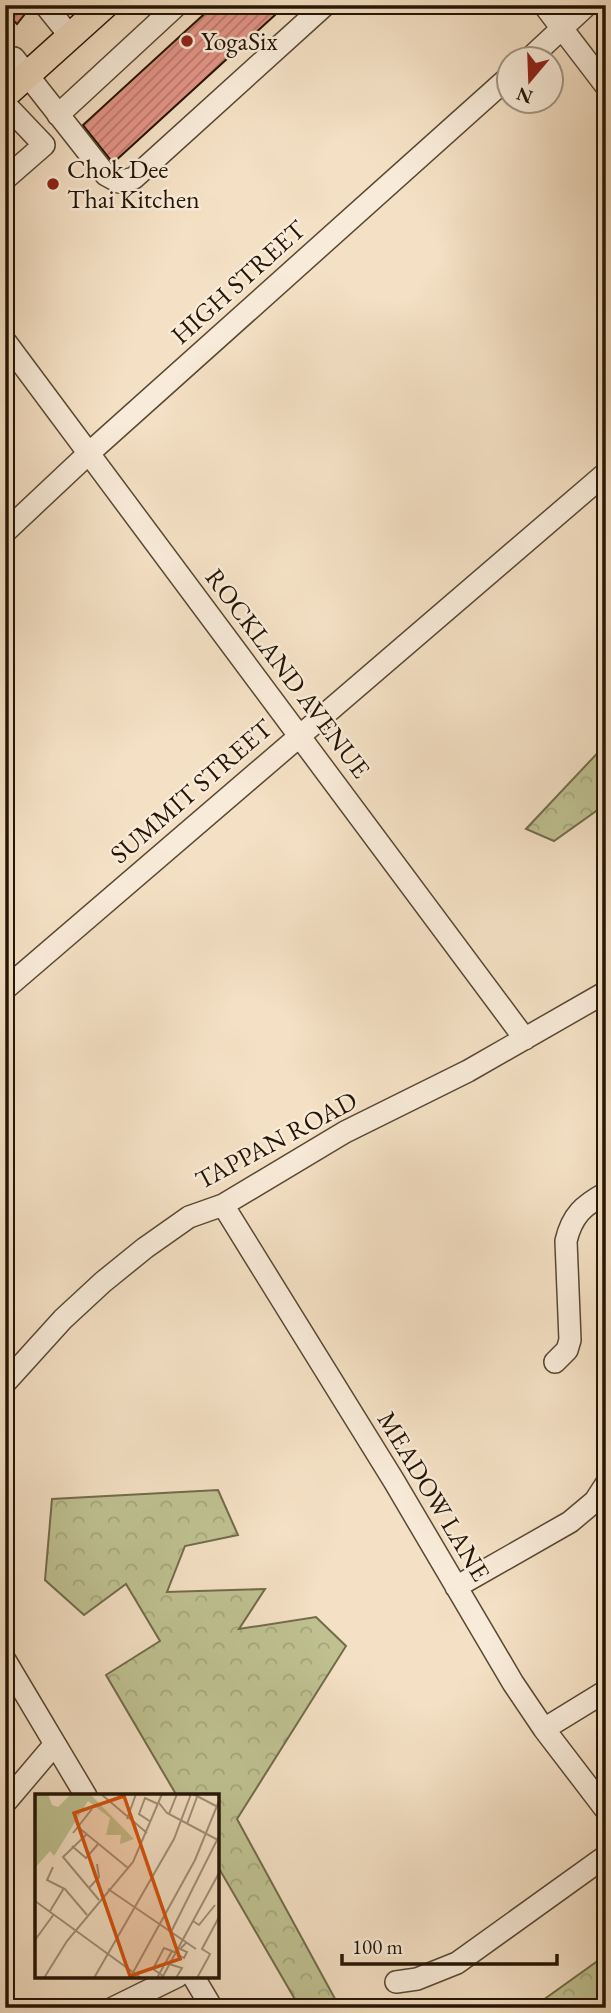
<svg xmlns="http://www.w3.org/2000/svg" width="611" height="2013" font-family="'EB Garamond',serif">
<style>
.forest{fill:url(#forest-crowns);stroke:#726b4a;stroke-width:2}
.building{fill:url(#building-hatch);stroke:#241504;stroke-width:2}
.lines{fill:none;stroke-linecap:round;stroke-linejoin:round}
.minor-casing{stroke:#584834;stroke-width:24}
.major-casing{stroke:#241504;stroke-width:29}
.minor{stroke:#f8ebd9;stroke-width:21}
.major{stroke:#f4e0c4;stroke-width:26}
.poi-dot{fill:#8f2418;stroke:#f8ebd9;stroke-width:2.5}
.labels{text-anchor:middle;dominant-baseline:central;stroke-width:5;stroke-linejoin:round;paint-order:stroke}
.poi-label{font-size:26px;fill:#241504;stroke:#f8ebd9;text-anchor:start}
.street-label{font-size:26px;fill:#241504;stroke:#f8ebd9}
.inset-road{fill:none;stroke:#a18f77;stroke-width:2}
.view{fill:#d4520b;fill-opacity:0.15;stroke:#d4520b;stroke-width:3.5}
.inset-edge{fill:none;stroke:#241504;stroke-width:3.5}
</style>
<defs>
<pattern id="forest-crowns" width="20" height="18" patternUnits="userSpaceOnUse" patternTransform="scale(1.75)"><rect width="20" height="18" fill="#bfc191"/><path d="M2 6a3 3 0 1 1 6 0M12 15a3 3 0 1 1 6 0" fill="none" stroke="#a4a57b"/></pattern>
<pattern id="building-hatch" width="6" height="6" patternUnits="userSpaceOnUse" patternTransform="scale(1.75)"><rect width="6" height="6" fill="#e39487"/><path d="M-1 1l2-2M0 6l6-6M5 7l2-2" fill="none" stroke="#b8786c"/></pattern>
</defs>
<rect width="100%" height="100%" fill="#f4e0c4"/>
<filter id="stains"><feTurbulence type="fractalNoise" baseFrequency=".00286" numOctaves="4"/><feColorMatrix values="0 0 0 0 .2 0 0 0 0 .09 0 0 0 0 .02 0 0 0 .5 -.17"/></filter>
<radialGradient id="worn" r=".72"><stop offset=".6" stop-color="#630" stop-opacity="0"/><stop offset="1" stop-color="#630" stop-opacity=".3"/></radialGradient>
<path class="forest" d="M606,744V804L554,841L526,829Z
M218,1490L238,1535L185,1546L167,1592L265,1589L239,1629L316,1617L346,1646L237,1819L340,2008H300L217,1865V1796H177L106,1675L160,1641L126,1584L84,1615L45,1580L52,1499Z
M606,1955V2008H532Z"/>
<path class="building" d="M5,5H32L17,24L5,12Z
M214,5H286L113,163L83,125Z"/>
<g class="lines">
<g class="minor-casing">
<path id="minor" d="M45,5L70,36
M544,5L606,86
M528,60L587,5
M5,66L14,58L106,175L119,182L134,178L325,5
M5,104L44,145L5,179
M58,115L177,5
M5,341L525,1039
M5,532L88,454L510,76
M5,989L606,473
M223,1205L394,1481L513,1683L544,1729L606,1810
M555,1362L567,1350L570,1340L566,1241C572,1215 584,1205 606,1193
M5,1383L63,1319L103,1282L145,1248L189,1217L223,1205L345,1132L468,1071L606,992
M456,1587L570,1522L595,1501L606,1484
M5,1660L86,1796
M544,1729L606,1691
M5,1803L55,1744
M193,1976L212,2008
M396,1982L417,1979L457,1963L606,1856
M113,2008L178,1976"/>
</g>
<g class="major-casing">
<path id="major" d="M5,95L105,5"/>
</g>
<use href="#minor" class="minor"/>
<use href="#major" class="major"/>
</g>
<g class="poi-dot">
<circle cx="187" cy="41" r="7"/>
<circle cx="53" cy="184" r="7"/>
</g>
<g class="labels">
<g class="poi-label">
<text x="201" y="41">YogaSix</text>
<text x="67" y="169">Chok Dee<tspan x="67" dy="30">Thai Kitchen</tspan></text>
</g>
<g class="street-label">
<text transform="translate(238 282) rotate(-42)">HIGH STREET</text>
<text transform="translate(288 673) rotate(53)">ROCKLAND AVENUE</text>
<text transform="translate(191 791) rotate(-41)">SUMMIT STREET</text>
<text transform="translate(276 1140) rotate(-28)">TAPPAN ROAD</text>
<text transform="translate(434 1496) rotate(59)">MEADOW LANE</text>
</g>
</g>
<g transform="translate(35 1794)">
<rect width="184" height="184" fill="#f4e0c4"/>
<path d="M0,0H13L17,11L23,13L36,0H55L99,45L85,50L86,41H71L75,24L53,7L19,62L15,57L0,74Z" fill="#bfc191"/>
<path class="inset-road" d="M66,0L112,39M158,0L183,13M124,9L132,19L183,46M134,20L142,0M92,25L101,0M116,28L104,20L110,4L123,10M152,30L162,3M43,33L93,74M38,39L57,15M52,40L28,63L64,106M37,52L51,64L64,49M18,73L12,86L30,95L52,121M54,94L64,83L62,70M73,95L161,155M0,107L106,184M15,117L29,94M158,127L164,131L180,111M136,138L184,42M0,146L19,120M142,161L149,164L152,158L145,155L151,149M173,164L175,160L167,155L184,123M134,170L147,174L141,184M128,182L118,175L129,154L142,159M9,184L32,147L98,68L127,0M59,184L139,45L156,0M95,184L160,66L184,7M122,184L137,157M127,184L184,79M162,184L173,164"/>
<path class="view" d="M89,2L145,165L95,182L39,19Z"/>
<rect width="184" height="184" class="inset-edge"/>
</g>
<rect width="611" height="2013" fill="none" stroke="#f4e0c4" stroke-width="28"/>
<rect x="7" y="7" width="597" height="1999" fill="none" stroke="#241504" stroke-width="3.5"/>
<rect x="14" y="14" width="583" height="1985" fill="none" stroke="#241504" stroke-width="2"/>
<g transform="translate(530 80) rotate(199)"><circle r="33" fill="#f8ebd9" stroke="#a39584" stroke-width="2"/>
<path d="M0-5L12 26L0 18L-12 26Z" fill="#8f2418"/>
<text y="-10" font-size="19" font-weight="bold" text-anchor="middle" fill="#241504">N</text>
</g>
<path d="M342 1954v10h215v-10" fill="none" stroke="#241504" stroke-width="3.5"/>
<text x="352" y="1954" font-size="21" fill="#241504" stroke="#f8ebd9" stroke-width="5" paint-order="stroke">100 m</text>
<rect width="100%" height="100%" filter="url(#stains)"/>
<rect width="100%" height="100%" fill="url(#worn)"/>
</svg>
